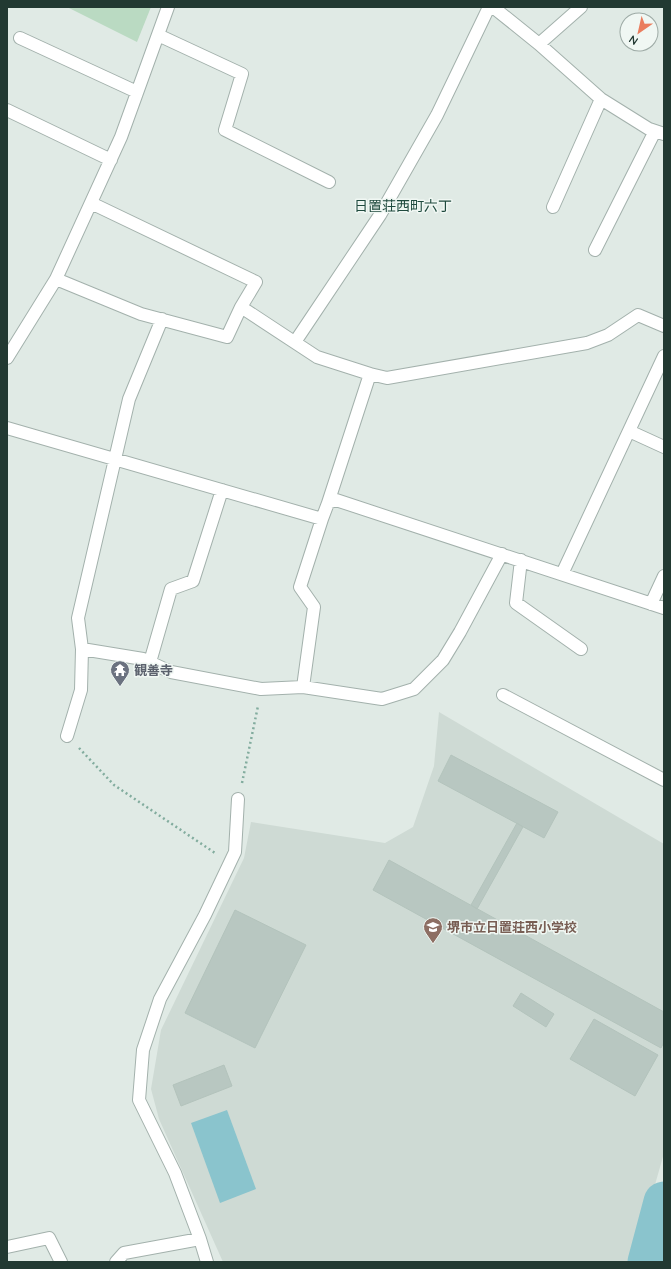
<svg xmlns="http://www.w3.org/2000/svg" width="671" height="1269" font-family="Quicksand,'Noto Sans JP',sans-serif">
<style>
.built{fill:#cedad4}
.green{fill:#badac2}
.water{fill:#8ac4cd}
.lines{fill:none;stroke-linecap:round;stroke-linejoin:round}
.river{stroke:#8ac4cd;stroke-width:41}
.building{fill:#b8c7c1;stroke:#b3c3bc}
.minor-casing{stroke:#a3b1ac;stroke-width:14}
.path{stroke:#82ac9e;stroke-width:2.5;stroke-dasharray:2 3;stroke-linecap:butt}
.minor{stroke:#fff;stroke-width:12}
.labels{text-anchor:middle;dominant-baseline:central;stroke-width:3;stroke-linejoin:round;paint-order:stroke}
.worship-label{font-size:13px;font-weight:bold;fill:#5b616d;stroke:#f0f7f3;text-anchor:start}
.education-label{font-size:13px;font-weight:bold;fill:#785e54;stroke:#f0f7f3;text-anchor:start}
.neighbourhood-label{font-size:14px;fill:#1f4a3e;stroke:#f0f7f3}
</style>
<rect width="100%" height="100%" fill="#e0eae5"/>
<path class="built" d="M439,712L664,844V1153L633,1262H223L159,1119L151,1089L161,1030L244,858L251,822L385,843L413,827L434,766Z"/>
<path class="green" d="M67,7H151L137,42Z"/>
<path class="water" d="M227,1110L256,1189L220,1203L191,1123Z"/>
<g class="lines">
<path class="river" d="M648,1262L664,1202"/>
</g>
<path class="building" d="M451,755L558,812L544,838L438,781Z
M517,823L523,827L477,909L471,905Z
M389,860L664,1012V1042L661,1048L373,890Z
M235,910L306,945L255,1048L185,1013Z
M521,993L554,1014L546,1027L513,1006Z
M594,1019L658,1055L635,1096L570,1059Z
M224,1065L232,1086L181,1106L173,1085Z"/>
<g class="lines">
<g class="minor-casing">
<path id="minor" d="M493,7L539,44L601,99L649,129L664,134
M158,35L242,74L225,130L329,182
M20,38L137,92
M539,44L581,7
M7,110L111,160
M91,203L256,282L241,307
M553,207L601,99
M595,250L655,131
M56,279L141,314L227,337L241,307L317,357L370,374L328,503
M295,342L380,215L437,115L489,7
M7,358L56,279L121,137L168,7
M370,374L387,378L587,343L608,335L638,315L664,326
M7,428L322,519L328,503L336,500L664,608
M629,431L664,447
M521,560L516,603L581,649
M562,574L664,356
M651,604L664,576
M82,649L143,659L171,672L261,689L303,687L382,699L414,689L443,660L460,632L502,554
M150,662L171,589L193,581L222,490
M303,687L314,607L300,587L322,519
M503,695L664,780
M67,736L81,690L82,649L78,618L129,399L162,319
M7,1247L49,1238L61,1262
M116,1262L124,1253L200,1239
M207,1262L200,1239L175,1173L139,1100L143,1050L160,999L205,915L235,852L238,799"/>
</g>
<path class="path" d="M79,748L114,785L215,853
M242,783L258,706"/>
<use href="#minor" class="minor"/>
</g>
<defs>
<g id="temple-pin" transform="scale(1)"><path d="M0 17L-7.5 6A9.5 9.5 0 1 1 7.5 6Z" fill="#6b7280" stroke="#f0f7f3"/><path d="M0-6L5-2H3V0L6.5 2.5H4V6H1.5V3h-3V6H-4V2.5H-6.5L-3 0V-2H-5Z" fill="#fff"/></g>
<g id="school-pin" transform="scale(1)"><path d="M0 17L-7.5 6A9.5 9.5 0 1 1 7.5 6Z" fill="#8d6e63" stroke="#f0f7f3"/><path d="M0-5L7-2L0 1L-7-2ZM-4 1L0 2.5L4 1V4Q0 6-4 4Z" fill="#fff"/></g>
</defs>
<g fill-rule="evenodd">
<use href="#temple-pin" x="120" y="670"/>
<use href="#school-pin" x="433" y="927"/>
</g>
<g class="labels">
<g class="worship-label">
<text x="134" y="670">観善寺</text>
</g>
<g class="education-label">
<text x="447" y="927">堺市立日置荘西小学校</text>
</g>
<g class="neighbourhood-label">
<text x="403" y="206">日置荘西町六丁</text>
</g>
</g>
<rect width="671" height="1269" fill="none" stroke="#223932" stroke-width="16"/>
<g transform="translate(639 32) rotate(214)"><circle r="19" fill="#f0f7f3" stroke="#9eaba6"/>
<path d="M0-3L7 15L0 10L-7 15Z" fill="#ea7d5e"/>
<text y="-6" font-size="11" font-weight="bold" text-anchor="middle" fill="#223932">N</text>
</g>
</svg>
